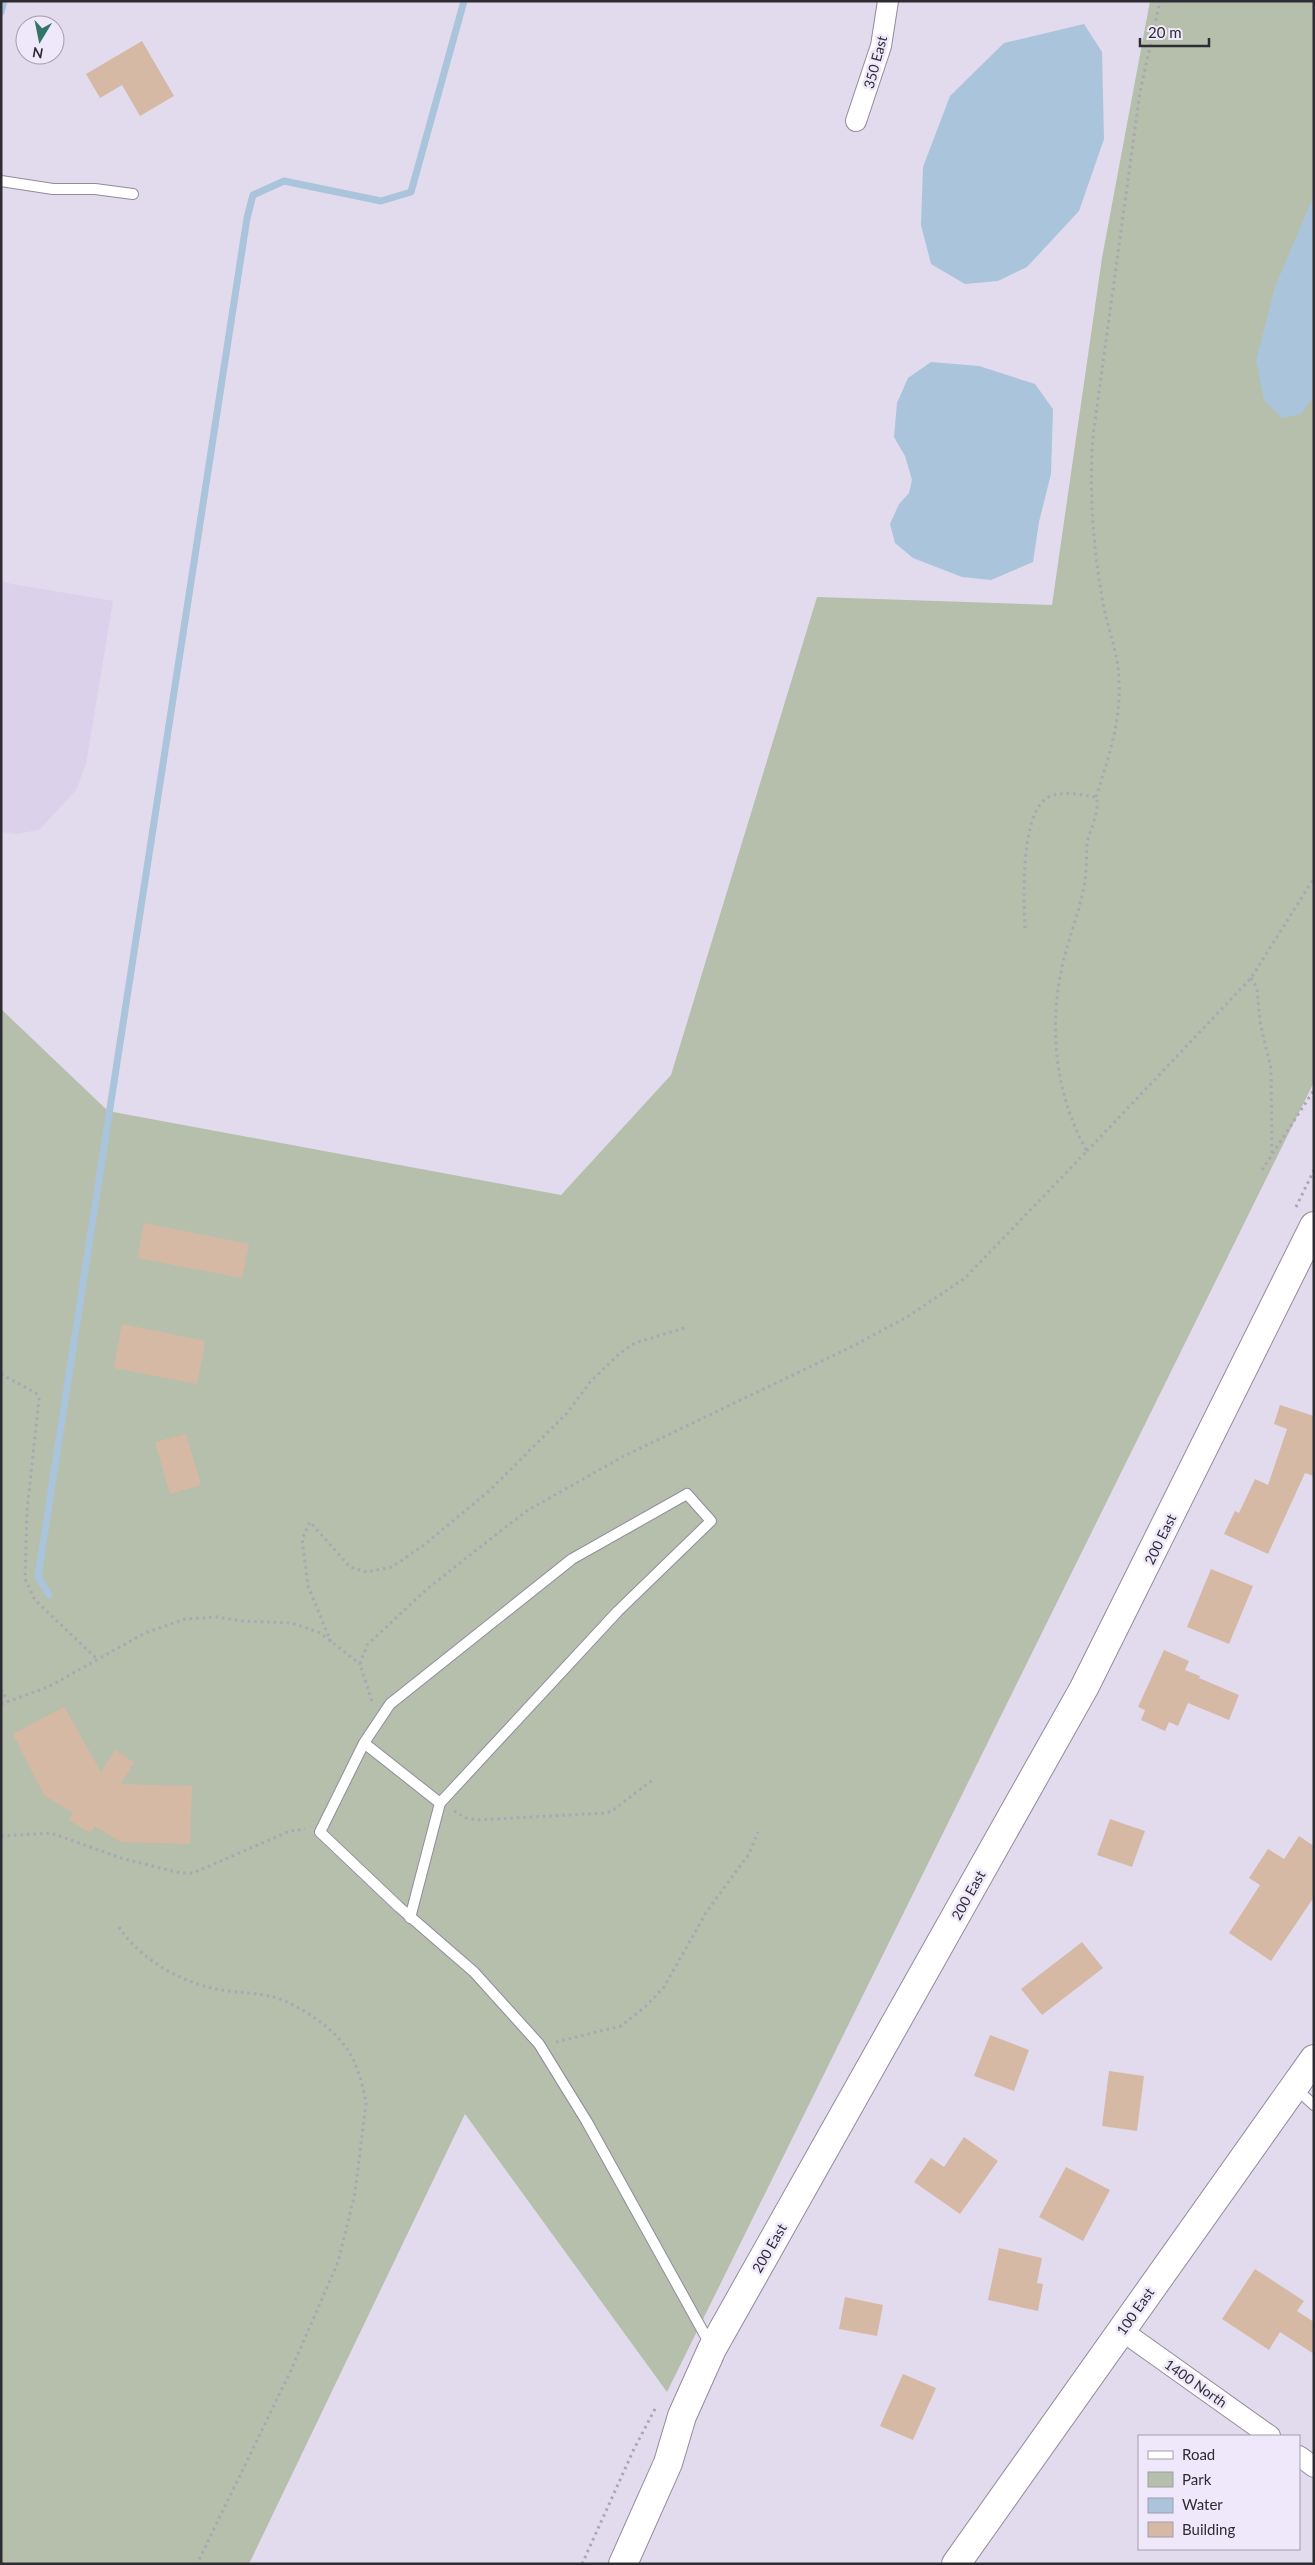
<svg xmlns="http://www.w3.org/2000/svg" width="1315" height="2565" font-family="Lato,sans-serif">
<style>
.built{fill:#dbd1eb}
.green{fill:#b5bfac}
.water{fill:#aac4db}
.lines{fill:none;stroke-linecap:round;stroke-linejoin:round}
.stream{stroke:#aac4db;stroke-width:7}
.building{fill:#d6b9a5}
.lane-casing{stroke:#928b9c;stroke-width:12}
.street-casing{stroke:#928b9c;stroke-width:22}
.secondary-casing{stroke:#928b9c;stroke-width:30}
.path{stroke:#aba6b4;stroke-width:3;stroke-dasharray:2.5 4;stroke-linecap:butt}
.lane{stroke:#fff;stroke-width:10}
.street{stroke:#fff;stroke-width:20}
.secondary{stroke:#fff;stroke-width:28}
.labels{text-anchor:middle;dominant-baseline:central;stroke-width:5;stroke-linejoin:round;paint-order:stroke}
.street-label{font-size:14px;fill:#2e2c33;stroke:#efe8fb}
</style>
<rect width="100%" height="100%" fill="#e2dbed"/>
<path class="built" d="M1,582L113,601L86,764L76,790L39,830L15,834L1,832Z"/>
<path class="green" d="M1150,1H1314V1082L667,2392L465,2114L249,2564H1V1009L108,1111L561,1195L671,1075L817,597L1052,605L1102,258Z"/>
<path class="water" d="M1084,24L1102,52L1104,139L1079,211L1027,267L998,281L965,284L931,264L921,225L923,167L950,96L1004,43Z
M1314,195V396L1301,414L1282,418L1264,400L1256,361L1275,287Z
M931,362L979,366L1035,384L1053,409L1051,474L1039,522L1033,562L991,580L962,577L913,558L895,543L890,524L899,504L909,493L912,480L905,456L894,437L897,403L908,378Z"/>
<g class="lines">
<path class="stream" d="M1,12L4,1
M49,1595L38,1576L247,218L253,195L284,181L381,201L411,192L464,1"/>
</g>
<path class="building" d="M142,41L174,96L140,116L122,85L100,98L86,74Z
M144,1223L249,1244L242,1278L137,1258Z
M122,1324L205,1341L197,1384L114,1368Z
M1280,1405L1314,1416V1476L1305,1473L1268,1554L1224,1534L1235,1511L1239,1513L1255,1479L1268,1485L1287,1429L1274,1424Z
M186,1434L201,1485L170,1494L155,1442Z
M1211,1569L1253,1586L1229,1644L1187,1627Z
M1164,1650L1189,1661L1185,1670L1200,1676L1199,1678L1239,1695L1229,1720L1188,1703L1178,1726L1169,1722L1165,1731L1141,1720L1145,1710L1138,1707Z
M64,1707L101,1772L115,1750L134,1762L121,1784L192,1786L190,1844L121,1842L95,1826L90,1833L69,1820L73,1813L44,1795L13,1734Z
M1110,1819L1145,1831L1132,1867L1097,1855Z
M1299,1836L1314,1846V1897L1271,1961L1229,1933L1260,1885L1249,1878L1268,1849L1284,1859Z
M1082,1942L1103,1968L1042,2015L1021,1989Z
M990,2035L1029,2050L1014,2091L974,2076Z
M1109,2071L1144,2076L1137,2131L1102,2126Z
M964,2137L998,2161L960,2214L914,2182L931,2158L944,2167Z
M1066,2167L1110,2190L1083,2241L1039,2217Z
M999,2248L1042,2258L1037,2283L1043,2284L1038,2311L988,2300Z
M1255,2269L1304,2301L1297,2311L1314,2322V2354L1280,2332L1269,2350L1222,2319Z
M845,2297L883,2305L877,2336L839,2329Z
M903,2374L936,2388L913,2440L880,2426Z"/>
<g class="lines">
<g class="lane-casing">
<path id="lane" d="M1,181L53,189H95L133,194
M364,1743L390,1704L572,1559L687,1494L711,1521L618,1611L440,1803
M410,1918L440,1803L364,1743L320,1832L399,1907L474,1972L539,2044L587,2122L711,2346
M1294,2087L1314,2105"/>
</g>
<g class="street-casing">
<path id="street" d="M856,121L881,46L888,1
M1121,2330L1270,2436
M1299,2456L1314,2467"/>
</g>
<g class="secondary-casing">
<path id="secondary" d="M623,2564L668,2463L682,2416L712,2349L1084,1688L1314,1226
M956,2564L1314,2059"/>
</g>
<path class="path" d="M1096,797C1108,759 1121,722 1119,682C1119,655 1108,630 1103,603C1093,547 1089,493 1093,436L1140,92L1160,1
M1251,978L1257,988L1260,1022L1271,1069L1272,1155
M1087,1151L1251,978L1314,878
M1262,1170L1314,1090
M1296,1207L1314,1170
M1,1374L36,1393L39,1399L27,1511L25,1579L35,1600L98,1660
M331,1642L308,1586L302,1539L310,1522L350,1567L367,1572L392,1567L424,1545L489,1491L567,1413L591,1381L620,1353L635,1343L684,1328
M1,1689L8,1702
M372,1701L360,1664L367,1645L427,1589L489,1540L528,1510L624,1456L849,1348L907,1317L965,1278L1087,1151C1055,1096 1048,1025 1063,963C1069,937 1079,913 1084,886C1087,873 1086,858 1087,845C1089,830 1101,811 1096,797C1082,795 1065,791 1051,796C1019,808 1024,901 1025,928
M1,1704L48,1687L145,1633L185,1619L217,1617L243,1621L292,1623L320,1633L360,1664
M454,1811L466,1818L477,1820L605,1813L612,1811L655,1778
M1,1836L51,1833L121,1858L180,1873H193L290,1831L305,1829
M119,1927C140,1959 179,1981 216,1989C234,1993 252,1992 269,1996C292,2000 331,2026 345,2046C356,2060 363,2085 366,2103L355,2193L338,2262L292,2368L197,2564
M556,2042L621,2026L646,2006L664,1987L707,1911L749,1854L758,1832
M582,2564L634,2449L656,2407"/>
<use href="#lane" class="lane"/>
<use href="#street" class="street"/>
<use href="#secondary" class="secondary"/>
</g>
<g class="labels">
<g class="street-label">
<text transform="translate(875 62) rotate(-75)">350 East</text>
<text transform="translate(1160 1539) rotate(-64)">200 East</text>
<text transform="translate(968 1895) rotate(-61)">200 East</text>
<text transform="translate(769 2248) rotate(-60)">200 East</text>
<text transform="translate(1135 2311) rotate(-55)">100 East</text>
<text transform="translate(1196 2383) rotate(35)">1400 North</text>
</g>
</g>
<rect width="1315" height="2565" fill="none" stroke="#2e2c33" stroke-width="5"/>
<rect x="1138" y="2435" width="162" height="115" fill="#efe8fb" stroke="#a29dab"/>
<rect x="1148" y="2451" width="25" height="8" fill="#ffffff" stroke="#a29dab"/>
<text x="1182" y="2460" font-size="15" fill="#2e2c33">Road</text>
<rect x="1148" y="2472" width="25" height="15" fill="#b5bfac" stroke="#a29dab"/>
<text x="1182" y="2485" font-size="15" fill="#2e2c33">Park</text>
<rect x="1148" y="2498" width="25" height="15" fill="#aac4db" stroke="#a29dab"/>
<text x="1182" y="2510" font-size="15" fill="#2e2c33">Water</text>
<rect x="1148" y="2522" width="25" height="15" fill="#d6b9a5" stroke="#a29dab"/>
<text x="1182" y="2535" font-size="15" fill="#2e2c33">Building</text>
<g transform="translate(40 40) rotate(190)"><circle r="24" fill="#efe8fb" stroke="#a29dab"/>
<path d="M0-4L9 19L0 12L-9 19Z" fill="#337566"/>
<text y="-8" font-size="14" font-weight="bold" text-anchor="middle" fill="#2e2c33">N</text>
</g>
<path d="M1140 38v8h69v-8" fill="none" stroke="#2e2c33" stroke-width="2.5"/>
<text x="1148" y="38" font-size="15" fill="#2e2c33" stroke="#efe8fb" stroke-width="4" paint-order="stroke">20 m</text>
</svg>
